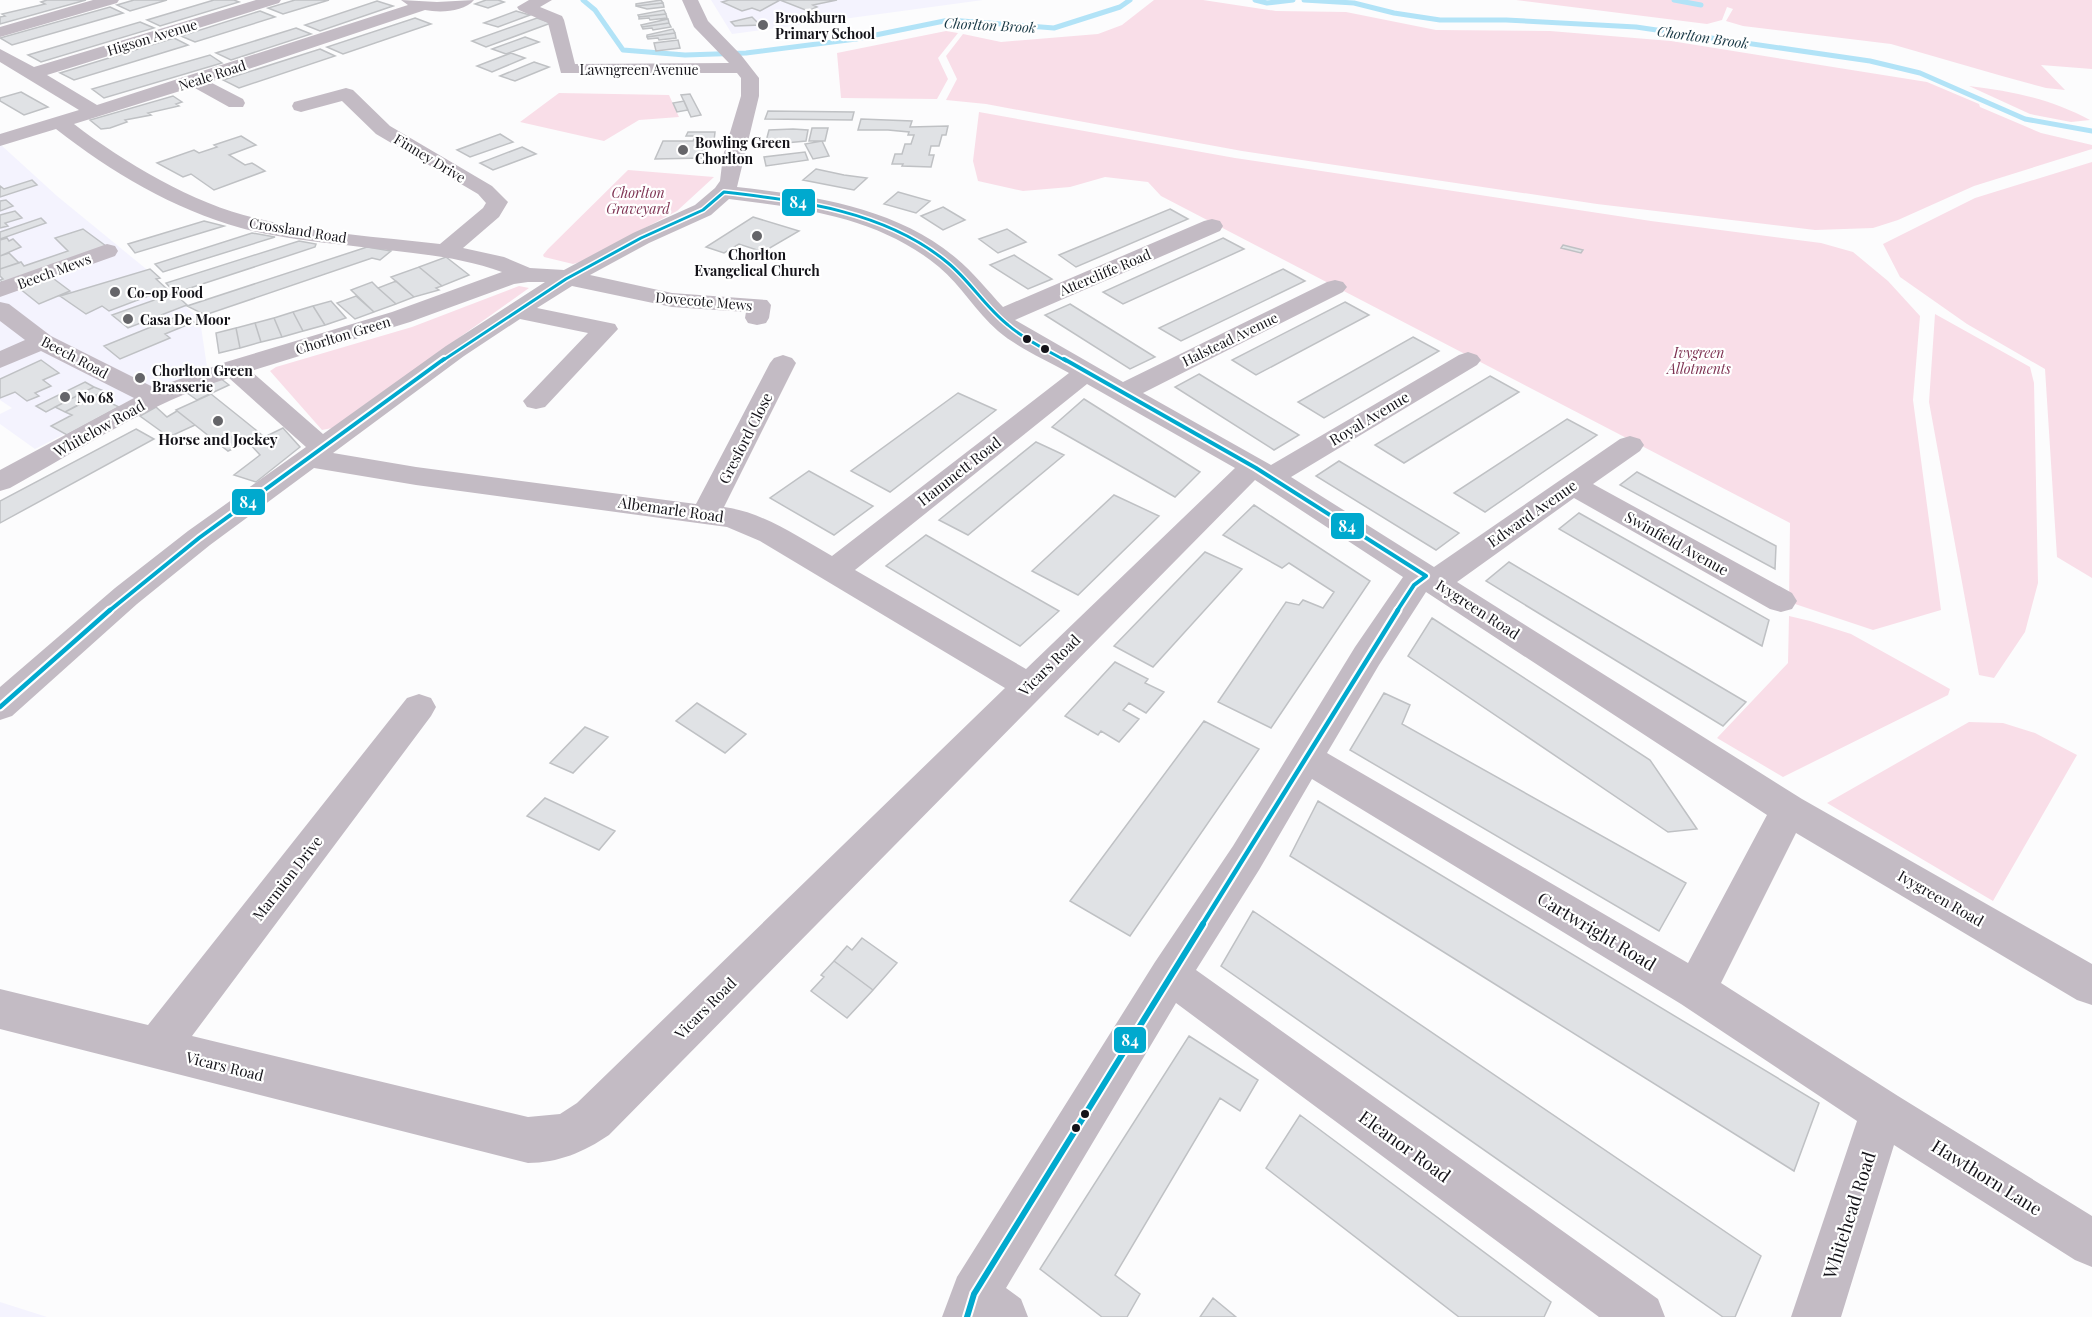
<svg xmlns="http://www.w3.org/2000/svg" width="2092" height="1317" font-family="'Playfair Display',serif">
<style>
.built{fill:#f4f3fe}
.green{fill:#f9dee8}
.lines{fill:none;stroke-linecap:round;stroke-linejoin:round}
.stream{stroke:#b2e3f7;stroke-width:5}
.building{fill:#e0e2e5;stroke:#bfc1c4;stroke-width:1.5}
.street{fill:#c3bbc4;fill-rule:evenodd}
.bus-1-far3-casing{stroke:#fff;stroke-width:6}
.bus-1-far2-casing{stroke:#fff;stroke-width:8}
.bus-1-far1-casing{stroke:#fff;stroke-width:9}
.bus-1-casing{stroke:#fff;stroke-width:10}
.bus-1-far3{stroke:#00a9ce;stroke-width:3}
.bus-1-far2{stroke:#00a9ce;stroke-width:4}
.bus-1-far1{stroke:#00a9ce;stroke-width:4.5}
.bus-1{stroke:#00a9ce;stroke-width:6}
.poi-dot{fill:#656569;stroke:#fff;stroke-width:2}
.bus-dot{fill:#141319;stroke:#fff;stroke-width:2}
.labels{text-anchor:middle;dominant-baseline:central;stroke-width:4.5;stroke-linejoin:round;paint-order:stroke}
.far-poi-label{font-size:14px;font-weight:bold;fill:#141319;stroke:#fff;text-anchor:start}
.far-water-label{font-size:14px;font-style:italic;fill:#183845;stroke:#fff}
.far-street-label{font-size:14px;fill:#141319;stroke:#fff}
.far-park-label{font-size:14px;font-style:italic;fill:#7e3353;stroke:#fff}
.street-label{font-size:15px;fill:#141319;stroke:#fff}
.poi-label{font-size:15px;font-weight:bold;fill:#141319;stroke:#fff}
.near-street-label{font-size:18px;fill:#141319;stroke:#fff}
.line-badge{stroke:#fff;stroke-width:2}
.badge-label{font-size:16px;text-anchor:middle;font-weight:bold;fill:#fff}
</style>
<rect width="100%" height="100%" fill="#fcfcfd"/>
<path class="built" d="M711,0H983L732,34Z
M0,144L57,196L145,268L200,320L207,367L129,401L35,449L0,424V414L12,408L0,400Z
M0,1302L47,1317H0Z"/>
<path class="green" d="M1154,0H1203L1276,11L1346,12L1436,30L1550,31L1671,41L1927,82L1979,104L1980,107L2041,133L2092,145V149L1974,186L1898,220L1873,228L1815,230L1597,204L1242,151L986,104L946,100L957,79L946,56L963,34L1001,42L1098,34L1122,25Z
M1481,0H2092V69L2041,65L2065,90L2046,88L2002,76L1891,44L1743,26L1726,21L1733,9L1727,7L1722,20L1707,24L1516,0Z
M946,31L958,33L938,58L948,79L937,99L841,98L837,53Z
M1969,86C2012,91 2051,99 2090,120L2071,122L2030,114Z
M559,93L669,95L679,117L639,120L604,141L520,122Z
M979,112L1235,158L1651,221L1821,243L1853,252L1888,281L1920,316L1913,400L1941,610L1873,630L1789,602L1790,523L1161,196L1148,182L1105,177L1070,187L1023,191L978,181L973,161Z
M2092,162V578L2057,557L2045,369L1967,324L1900,277L1883,244L1975,198Z
M628,170L714,177L677,211L580,262L573,264L544,257L543,255L548,249Z
M519,286L529,288L332,428L322,430L270,371L276,367L412,327Z
M1935,314L2030,367L2034,383L2038,583L2025,632L1994,678L1979,675L1929,402Z
M1789,616L1810,621L1851,634L1950,689L1948,695L1783,777L1717,738L1788,663Z
M1969,722L2003,723L2035,733L2077,755L1993,901L1827,803Z"/>
<g class="lines">
<path class="stream" d="M583,0L595,10L623,50L685,55L746,53L856,39L949,20L1054,28L1120,7L1130,0
M1255,0L1267,3L1293,0
M1304,0L1354,3L1394,13L1440,20H1506L1636,27L1870,61L1920,73L2025,119L2092,131
M1674,0L1701,5"/>
</g>
<path class="building" d="M47,0H86L0,24V17L5,16L2,14L45,4L41,2Z
M134,0H167L130,11L117,5Z
M214,0H234L239,2L160,26L147,20Z
M295,0H329L283,14L268,8Z
M486,0H498L504,2L488,8L475,4Z
M661,0L663,3L636,6V4Z
M729,0H837L813,5L817,7L808,11L780,0L760,11L752,8L742,11L722,2Z
M377,1L393,6L320,31L305,25Z
M663,3L664,7L647,9L636,6Z
M110,7L123,13L12,45L0,38Z
M664,10L666,14L639,17L638,15Z
M260,11L275,17L195,42L181,36Z
M516,11L530,15L498,27L484,23Z
M666,14L667,18L650,20L649,18L639,19V17Z
M752,17L760,25L735,26L731,22Z
M415,18L431,24L343,54L327,47Z
M537,18L551,23L486,47L472,41Z
M668,19L669,23L642,27L641,25Z
M140,22L154,28L41,62L28,55Z
M669,23L671,27L653,30L652,28L643,29L642,27Z
M296,28L311,34L231,60L216,53Z
M673,29L675,33L647,37V35Z
M675,33L676,38L659,40L658,38L648,39L647,37Z
M525,37L539,42L506,54L492,49Z
M174,38L188,45L74,80L60,73Z
M678,40L680,48L656,51L654,43Z
M320,49L335,56L239,88L223,80Z
M511,53L525,58L492,72L477,66Z
M210,55L222,63L104,98L92,89Z
M534,62L549,67L515,81L500,76Z
M21,92L48,107L24,115L0,101V98Z
M690,94L701,115L691,117L681,95Z
M173,96L182,102L176,104L179,106L148,113L151,115L125,120L127,122L110,128L101,129L90,120Z
M684,101L688,110L677,112L673,103Z
M768,111L854,112L852,120L765,119Z
M861,119L912,121L910,127L948,126L946,135H942L939,146H931L929,155H934L931,167L902,166L903,164H892L895,154H902L905,144H911L914,135H908L909,132L888,130H858Z
M812,128H828L825,141H809Z
M793,129L808,130L806,141L765,145L769,130Z
M688,132H715L714,141H711L704,158L655,159L663,141H693L695,136H686Z
M500,134L513,142L470,157L457,150Z
M241,136L256,145L229,155L245,165L252,163L265,171L214,190L191,174L183,177L157,163L194,150L199,153L217,147L214,145Z
M822,141L829,156L813,159L805,144Z
M522,147L536,154L493,170L480,163Z
M805,152L808,160L766,166L764,157Z
M816,169L844,175L867,178L854,190L803,180Z
M32,180L37,185L0,197V186L4,189Z
M898,192L930,201L916,213L884,204Z
M6,200L13,206L0,211V201Z
M943,207L965,220L943,230L921,216Z
M1170,209L1188,219L1076,267L1059,255Z
M15,211L22,218L5,223L8,226L0,228V215Z
M753,217L799,231L763,252L739,244L724,253L706,247Z
M41,218L46,223L0,239V232Z
M204,221L224,226L135,253L128,244Z
M83,229L110,249L4,284L0,280L3,279L0,276V269L21,262L24,266L68,251L55,238Z
M1007,229L1026,242L998,253L979,239Z
M252,233L275,237L163,272L155,264Z
M7,238L9,241L13,239L21,247L0,256V240Z
M1223,238L1244,249L1123,304L1103,292Z
M299,241L316,244L315,247L175,293L166,283Z
M1563,245L1583,250L1581,253L1561,248Z
M367,247L391,251L380,260L372,258L205,315L187,306Z
M9,253L19,263L0,269V256Z
M1014,255L1052,279L1028,289L990,265Z
M446,257L469,275L442,286L419,267Z
M419,267L442,286L436,288L439,290L414,297L391,277Z
M150,269L160,278L156,279L167,289L109,311L102,306L86,314L60,296Z
M1283,269L1305,281L1181,341L1159,328Z
M50,276L70,291L39,304L19,288Z
M396,281L414,297L396,304L378,288Z
M372,282L378,288L396,304L374,312L351,290Z
M174,293L187,305L128,328L112,315Z
M356,296L374,312L355,319L337,303Z
M331,301L346,318L325,325L313,306Z
M1345,302L1369,315L1256,375L1232,360Z
M1070,304L1155,357L1130,369L1045,315Z
M313,306L325,325L303,331L293,312Z
M293,312L303,331L282,337L274,318Z
M183,314L194,322L165,334L170,338L120,359L104,346Z
M274,318L282,337L261,342L255,323Z
M255,323L261,342L240,348L236,328Z
M236,328L240,348L219,353L216,333Z
M1413,337L1439,351L1324,418L1298,402Z
M41,360L59,373L43,380L51,386L35,393L39,396L27,401L15,392L0,398V379Z
M1199,374L1299,435L1274,450L1175,387Z
M1490,376L1519,392L1404,463L1375,445Z
M220,378L229,385L197,400L187,393Z
M85,382L94,387L46,412L36,406Z
M94,387L104,391L65,412L55,407Z
M958,393L996,410L890,492L851,471Z
M211,394L241,418L262,435L228,451L176,410Z
M96,396L119,407L67,435L51,426L72,415L65,412Z
M1084,399L1200,472L1175,497L1052,427Z
M156,407L167,417L177,411L195,425L169,437L140,416Z
M1567,419L1597,435L1485,512L1454,493Z
M283,428L300,447L256,482L234,475L260,455L250,444Z
M136,429L154,439L0,523V501Z
M1036,442L1064,455L968,535L939,520Z
M1339,461L1459,533L1436,550L1316,476Z
M809,471L873,506L834,535L770,498Z
M1637,472L1776,546L1775,569L1620,485Z
M1114,495L1159,516L1078,595L1032,571Z
M1254,505L1370,581L1271,728L1218,702L1286,602L1299,605L1303,600L1323,608L1334,592L1289,563L1282,568L1223,535Z
M1579,513L1769,620L1762,646L1559,529Z
M926,535L1059,611L1020,646L886,566Z
M1205,552L1242,569L1153,667L1114,646Z
M1509,562L1746,702L1723,726L1486,581Z
M1432,618L1650,760L1697,829L1668,832L1408,656Z
M1115,662L1148,679L1145,683L1164,692L1146,713L1129,703L1123,710L1139,719L1119,742L1101,731L1098,735L1065,716Z
M1384,693L1410,705L1402,724L1686,883L1659,931L1350,750Z
M697,703L746,734L725,753L676,721Z
M1204,721L1259,749L1130,936L1070,901Z
M585,727L608,737L573,773L550,763Z
M545,798L615,831L599,850L527,816Z
M1318,801L1819,1103L1794,1171L1290,856Z
M1253,911L1761,1256L1735,1317H1723L1221,966Z
M862,938L897,963L873,990L834,961L847,946L852,950Z
M834,961L873,990L847,1018L811,991L824,977L821,975Z
M1189,1036L1258,1080L1240,1111L1220,1098L1115,1275L1140,1294L1127,1317H1102L1040,1269Z
M1300,1115L1551,1302L1544,1317H1459L1266,1168Z
M1213,1298L1236,1317H1200Z"/>
<g class="lines">
<path class="street" d="M93,0H119L117,3L0,37V27Z
M256,0H281L279,3L47,75L97,105L408,5L401,0L437,2L474,0C464,12 440,13 425,10L210,82L243,99L245,103L243,107H229L193,87L74,124C123,162 194,204 255,218C315,233 379,237 440,244L483,208L486,203L478,194L376,134L342,101L301,112L294,110L292,106L294,102L346,88L353,90L390,126L492,186L508,202L499,217L463,248L504,257L530,268L564,270L633,233L695,205L715,188L720,181L723,156L741,96V78L737,73H561L548,23L519,10L517,7L529,0H552L540,7L562,16L564,20L575,64L729,63L694,27L682,0H698L708,21L741,55L759,78V96L737,187C813,196 895,207 956,258C973,272 988,291 1003,307L1204,221L1212,219L1220,221L1223,226L1220,231L1015,320L1123,382L1327,282L1335,280L1343,282L1347,287L1343,292L1143,393L1271,465L1459,355L1468,352L1477,355L1481,360L1477,365L1291,477L1434,567L1620,439L1630,436L1640,439L1644,445L1640,451L1593,484L1792,593L1797,601L1792,609L1781,612L1770,609L1574,498L1457,582L1802,799L2092,964V1005L2077,1000L1796,833L1721,983L1898,1096L2092,1216V1267L2075,1260L1894,1145L1841,1317H1791L1857,1121L1681,1004L1312,779L1259,870L1196,970L1658,1299L1665,1317H1599L1176,1003L1006,1288L1021,1299L1028,1317H942L957,1277L1155,962L1233,846L1355,647L1403,577L1255,480L609,1135C584,1152 558,1163 528,1163L0,1029V989L148,1025L407,698L419,694L431,698L436,707L431,716L192,1036L528,1117L560,1114L577,1103L1005,688L760,541L727,527L416,485L314,468L210,545L137,604L12,716L0,720V687L115,588L188,531L306,447L229,378C151,402 81,449 10,488L0,491V470L134,398L41,351L0,368V351L25,340L0,321V302L9,304L51,336L155,388L226,362L392,312L502,272C453,254 397,252 345,245C310,241 275,237 241,228C173,209 111,172 56,129L0,146V134L79,110L0,62V49L34,67ZM729,199C803,208 879,217 939,267C961,285 976,312 998,331C1018,348 1046,360 1069,373L832,556C798,537 763,512 724,507L796,363L792,358L783,355L774,358L770,363L696,504L416,467L333,453L464,356L520,319L588,333L523,401L527,407L536,409L545,407L618,329L615,324L537,308L572,286L672,307L746,312L745,318L748,323L757,325L766,323L769,318L771,305L767,300L672,293L590,275L649,243L711,215ZM528,282H545L446,346L323,434L251,371L410,322L514,284ZM1087,384L1235,468L1026,669L855,570ZM1426,592L1767,815L1688,963L1327,753L1379,665Z
M107,244L115,246L118,251L115,256L0,297V282Z"/>
<g class="bus-1-far3-casing">
<path id="bus-1-far3" d="M442,361L566,279L641,238L703,210L724,192C801,201 886,211 948,263C970,281 985,307 1008,325C1025,340 1047,350 1066,361"/>
</g>
<g class="bus-1-far2-casing">
<path id="bus-1-far2" d="M1064,359L1256,468L1426,576L1414,585L1397,611
M109,611L199,538L444,359"/>
</g>
<g class="bus-1-far1-casing">
<path id="bus-1-far1" d="M0,707L110,610
M1202,925L1398,610"/>
</g>
<g class="bus-1-casing">
<path id="bus-1" d="M967,1317L974,1294L1203,924"/>
</g>
<use href="#bus-1-far3" class="bus-1-far3"/>
<use href="#bus-1-far2" class="bus-1-far2"/>
<use href="#bus-1-far1" class="bus-1-far1"/>
<use href="#bus-1" class="bus-1"/>
</g>
<g class="poi-dot">
<circle cx="763" cy="25" r="6"/>
<circle cx="683" cy="150" r="6"/>
<circle cx="757" cy="236" r="6"/>
<circle cx="115" cy="292" r="6"/>
<circle cx="128" cy="319" r="6"/>
<circle cx="140" cy="378" r="6"/>
<circle cx="65" cy="397" r="6"/>
<circle cx="218" cy="421" r="6"/>
</g>
<g class="bus-dot">
<circle cx="1027" cy="339" r="5"/>
<circle cx="1045" cy="349" r="5"/>
<circle cx="1085" cy="1114" r="5"/>
<circle cx="1076" cy="1128" r="5"/>
</g>
<g class="labels">
<g class="far-poi-label">
<text x="775" y="17">Brookburn<tspan x="775" dy="16">Primary School</tspan></text>
<text x="695" y="142">Bowling Green<tspan x="695" dy="16">Chorlton</tspan></text>
<text x="757" y="254" text-anchor="middle">Chorlton<tspan x="757" dy="16">Evangelical Church</tspan></text>
<text x="127" y="292">Co-op Food</text>
<text x="140" y="319">Casa De Moor</text>
<text x="152" y="370">Chorlton Green<tspan x="152" dy="16">Brasserie</tspan></text>
<text x="77" y="397">No 68</text>
</g>
<g class="far-water-label">
<text transform="translate(990 25) rotate(3)">Chorlton Brook</text>
<text transform="translate(1703 37) rotate(8)">Chorlton Brook</text>
</g>
<g class="far-street-label">
<text transform="translate(152 37) rotate(-17)">Higson Avenue</text>
<text x="639" y="69">Lawngreen Avenue</text>
<text transform="translate(212 75) rotate(-18)">Neale Road</text>
<text transform="translate(430 158) rotate(31)">Finney Drive</text>
<text transform="translate(298 230) rotate(9)">Crossland Road</text>
<text transform="translate(54 271) rotate(-20)">Beech Mews</text>
<text transform="translate(1105 272) rotate(-23)">Attercliffe Road</text>
<text transform="translate(704 301) rotate(5)">Dovecote Mews</text>
<text transform="translate(343 335) rotate(-17)">Chorlton Green</text>
<text transform="translate(1230 339) rotate(-26)">Halstead Avenue</text>
<text transform="translate(75 357) rotate(28)">Beech Road</text>
</g>
<g class="far-park-label">
<text x="638" y="192">Chorlton<tspan x="638" dy="16">Graveyard</tspan></text>
<text x="1699" y="352">Ivygreen<tspan x="1699" dy="16">Allotments</tspan></text>
</g>
<g class="street-label">
<text transform="translate(1369 418) rotate(-31)">Royal Avenue</text>
<text transform="translate(99 428) rotate(-29)">Whitelow Road</text>
<text transform="translate(745 438) rotate(-63)">Gresford Close</text>
<text transform="translate(959 471) rotate(-38)">Hammett Road</text>
<text transform="translate(671 509) rotate(8)">Albemarle Road</text>
<text transform="translate(1532 513) rotate(-35)">Edward Avenue</text>
<text transform="translate(1677 543) rotate(29)">Swinfield Avenue</text>
<text transform="translate(1478 609) rotate(33)">Ivygreen Road</text>
<text transform="translate(1049 665) rotate(-45)">Vicars Road</text>
<text transform="translate(287 878) rotate(-52)">Marmion Drive</text>
<text transform="translate(1941 898) rotate(30)">Ivygreen Road</text>
<text transform="translate(705 1008) rotate(-45)">Vicars Road</text>
<text transform="translate(225 1066) rotate(14)">Vicars Road</text>
</g>
<g class="poi-label">
<text x="218" y="439">Horse and Jockey</text>
</g>
<g class="near-street-label">
<text transform="translate(1597 931) rotate(31)">Cartwright Road</text>
<text transform="translate(1405 1146) rotate(36)">Eleanor Road</text>
<text transform="translate(1987 1177) rotate(32)">Hawthorn Lane</text>
<text transform="translate(1849 1215) rotate(-72)">Whitehead Road</text>
</g>
</g>
<g class="line-badge">
<rect x="781" y="188" width="35" height="29" rx="6" fill="#00a9ce"/>
<rect x="231" y="488" width="35" height="28" rx="6" fill="#00a9ce"/>
<rect x="1330" y="512" width="35" height="28" rx="6" fill="#00a9ce"/>
<rect x="1113" y="1026" width="34" height="28" rx="6" fill="#00a9ce"/>
</g>
<g class="badge-label">
<text x="798" y="208">84</text>
<text x="248" y="508">84</text>
<text x="1347" y="532">84</text>
<text x="1130" y="1046">84</text>
</g>
</svg>
